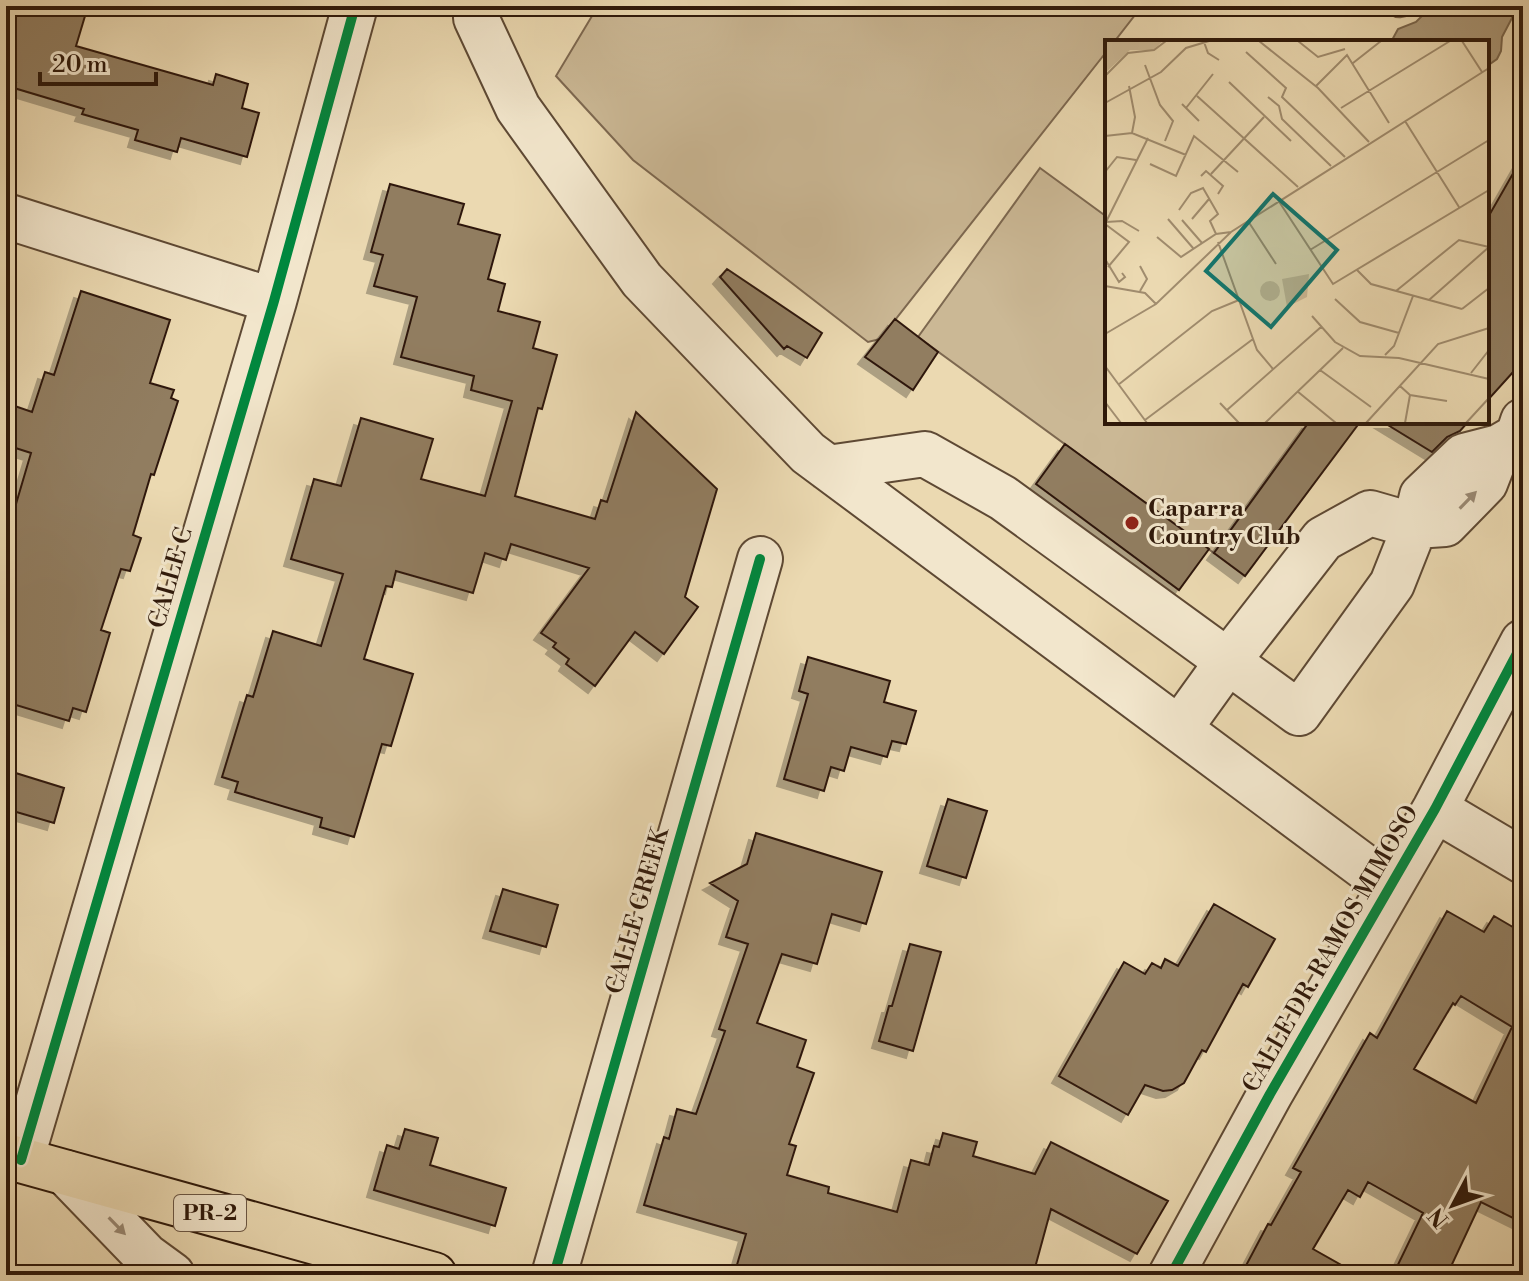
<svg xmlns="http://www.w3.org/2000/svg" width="1529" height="1281" font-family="'Libre Bodoni',serif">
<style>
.green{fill:#cbb895;stroke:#7d6850;stroke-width:2}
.water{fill:#ab9878;stroke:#79654c;stroke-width:2}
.building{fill:#917d61;stroke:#2f190a;stroke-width:2;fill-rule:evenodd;filter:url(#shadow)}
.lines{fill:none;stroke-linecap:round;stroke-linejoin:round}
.minor-casing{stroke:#5e4934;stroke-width:48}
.major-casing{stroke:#2f190a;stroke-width:48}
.minor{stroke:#f2e6cc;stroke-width:44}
.major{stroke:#ebd9b1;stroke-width:44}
.cycleway-casing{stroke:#f2e6cc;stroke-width:15}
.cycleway{stroke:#00873e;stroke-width:10}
.oneway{fill:#9a8a75}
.poi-dot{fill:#8f2418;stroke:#f2e6cc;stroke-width:3}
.labels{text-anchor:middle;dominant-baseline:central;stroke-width:6;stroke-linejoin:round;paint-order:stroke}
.shield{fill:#f2e6cc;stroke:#6a5644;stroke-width:2}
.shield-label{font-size:22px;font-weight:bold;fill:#2f190a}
.poi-label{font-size:24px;font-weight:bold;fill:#2f190a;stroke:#f2e6cc;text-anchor:start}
.street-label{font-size:24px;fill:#2f190a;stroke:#f2e6cc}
.inset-road{fill:none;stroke:#a08c6e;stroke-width:2}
.view{fill:#0f766e;fill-opacity:0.15;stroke:#0f766e;stroke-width:4}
.inset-edge{fill:none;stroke:#2f190a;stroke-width:4}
</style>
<defs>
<filter id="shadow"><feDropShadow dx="-7" dy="7" stdDeviation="0" flood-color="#0004"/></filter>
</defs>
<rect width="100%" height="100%" fill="#ebd9b1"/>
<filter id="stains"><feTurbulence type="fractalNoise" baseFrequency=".0025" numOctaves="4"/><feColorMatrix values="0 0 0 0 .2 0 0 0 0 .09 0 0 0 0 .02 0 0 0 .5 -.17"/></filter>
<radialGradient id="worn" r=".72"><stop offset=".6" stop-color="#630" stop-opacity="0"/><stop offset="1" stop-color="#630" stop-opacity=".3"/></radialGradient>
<path class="green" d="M598,6H1142L1114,42H1107V51L880,339L868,342L633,160L556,76Z
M1040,168L1107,217V422H1309L1214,553L918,337Z"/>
<path class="water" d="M1382,6H1419C1409,20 1392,22 1382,6Z
M1428,6H1512V18L1502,37L1501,51L1497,59L1487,66V42H1391L1398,29L1416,22L1425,13Z"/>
<path class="building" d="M6,6H88L76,46L213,85L216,74L248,84L242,108L259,113L247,157L181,138L177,152L135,140L138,130L82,114L84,109L14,88L16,83L6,80Z
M1523,156V361L1487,401V219Z
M390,184L464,204L458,224L500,235L488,279L505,284L498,311L540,322L533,348L557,355L542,409L538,408L515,496L595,519L601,500L607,502L636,412L717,489L685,597L698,607L664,654L635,632L595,686L566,664L569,659L553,647L556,643L541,633L589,568L511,544L506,560L485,553L473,593L396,571L392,587L386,586L364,659L413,674L391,746L382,744L354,837L320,827L322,818L235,792L238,782L222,777L247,695L253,697L273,631L321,646L343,574L291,559L314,479L341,486L361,418L433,439L421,479L485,496L512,401L471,390L474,376L401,357L417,297L374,286L383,255L371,252Z
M727,269L822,333L807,358L787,346L784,349L720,277Z
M81,291L170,320L150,383L174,390L171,398L178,401L154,475L151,474L133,535L141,538L130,571L121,569L101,630L110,633L86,712L73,708L69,721L6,702V538L31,453L6,445V403L32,412L45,372L54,375Z
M895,319L938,352L913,390L865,357Z
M1309,422H1360L1245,576L1214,553Z
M1383,422H1468L1460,431L1447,437L1432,452Z
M1065,444L1209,549L1179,590L1036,484Z
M808,657L890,681L884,702L916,711L906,744L892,741L887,757L851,747L844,771L831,767L824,791L784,779L808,694L799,691Z
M6,770L64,788L54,823L6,809Z
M948,799L987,811L966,878L927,866Z
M756,833L882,872L866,924L832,914L817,964L782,954L757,1023L806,1040L797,1067L814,1073L789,1144L796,1146L787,1175L829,1187L828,1193L897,1212L911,1160L929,1165L934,1146L939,1147L943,1133L977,1142L973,1156L1035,1174L1051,1142L1168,1201L1137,1254L1051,1209L1033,1275H734L746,1234L644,1205L664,1137L669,1139L677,1109L696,1114L725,1031L719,1029L748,944L726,937L738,901L710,883L747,864Z
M503,889L558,905L546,947L490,931Z
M1214,904L1275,939L1248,987L1243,984L1206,1052L1202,1050L1184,1083L1172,1090L1163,1091L1145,1085L1128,1115L1059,1076L1124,962L1145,974L1152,963L1161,968L1165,959L1178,966Z
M1447,911L1484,932L1494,916L1523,933V1223L1481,1202L1447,1275H1393L1423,1213L1368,1182L1360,1197L1348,1190L1313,1249L1359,1275H1241L1268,1224L1271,1225L1301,1172L1293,1168L1370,1033L1377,1038ZM1461,996L1512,1027L1476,1103L1414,1069L1453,1003L1455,1005Z
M910,944L941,952L913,1051L879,1041L889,1006H892Z
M405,1129L438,1138L430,1165L506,1188L495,1226L374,1190L387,1145L399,1149Z"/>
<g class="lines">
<g class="minor-casing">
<path id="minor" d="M478,6L476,18L518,108L642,280L808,453L1390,886
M6,216L274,301
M828,468L925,454L1003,498L1299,713L1392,584L1415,526L1422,496L1464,456L1499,447L1518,436L1523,421
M1179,729L1228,661L1323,539L1370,513L1415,526L1445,524L1485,483L1499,447
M1435,809L1523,861
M21,1160L274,301L355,6
M66,1173L146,1256L172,1275
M554,1275L760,559
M1171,1275L1270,1094L1435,809L1523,642"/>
</g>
<g class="major-casing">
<path id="major" d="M6,1156L434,1275"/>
</g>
<use href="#minor" class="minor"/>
<use href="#major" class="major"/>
<g class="cycleway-casing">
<path id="cycleway" d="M21,1160L274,301L355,6
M554,1275L760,559
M1171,1275L1270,1094L1435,809L1523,642"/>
</g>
<use href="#cycleway" class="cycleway"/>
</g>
<defs><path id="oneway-solid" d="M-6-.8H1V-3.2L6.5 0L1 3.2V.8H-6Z" transform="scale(2)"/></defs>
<g class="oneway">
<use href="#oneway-solid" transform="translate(1468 500) rotate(-46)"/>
<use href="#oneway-solid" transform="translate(117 1226) rotate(46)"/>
</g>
<circle class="poi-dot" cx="1132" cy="523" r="8"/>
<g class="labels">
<rect class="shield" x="174" y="1195" width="72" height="36" rx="6"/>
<g class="shield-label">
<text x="210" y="1213">PR-2</text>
</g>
<g class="poi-label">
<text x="1148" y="509">Caparra<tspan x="1148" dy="28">Country Club</tspan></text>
</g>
<g class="street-label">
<text transform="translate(171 578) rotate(-74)">CALLE C</text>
<text transform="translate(638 911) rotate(-74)">CALLE GREEK</text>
<text transform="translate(1331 949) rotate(-60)">CALLE DR. RAMOS MIMOSO</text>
</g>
</g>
<g transform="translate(1105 40)">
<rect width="384" height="384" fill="#ebd9b1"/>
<path d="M0,1H58L48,10H25L0,33ZM204,234L202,257L182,267L177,239ZM155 251a10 10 0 1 1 20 0a10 10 0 1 1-20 0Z" fill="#cbb895"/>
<path class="inset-road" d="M154,1L213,48L264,102M193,1L213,17L240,9M357,1L377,32M99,2L103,13L114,20M141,12L181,48L177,57L240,117M248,23L276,1M40,25L55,65L68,81L60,101M0,36L23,13L49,10L61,1M124,42L186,101M24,46L30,77L27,93M211,46L242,15L284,83M92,56L193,147M163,57L174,66L177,79L226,126M0,63L56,32L81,8L104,1M77,64L94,81M81,68L108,34M236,68L345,1M300,81L354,167M0,96L27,93L81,115M45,124L71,136L89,96L133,132M0,132L12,117L31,120M106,134L159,77M96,136L101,131L118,146L113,154M173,160L228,244L384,150M74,170L86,153L98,148L113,174L105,181L111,194M63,179L88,208M87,179L104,159M77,180L97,203M143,181L171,224M1,182L17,181L34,191M0,184L43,98M0,184L24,202L3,227M52,197L76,217L111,194L126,192M113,202L152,310L168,329M205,210L384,100M0,219L14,242L20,237L17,233M35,226L42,239L35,251M252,230L266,244L357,269M0,246L40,253L51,264M291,251L354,200L384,207M230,259L255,282L294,293M324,260L384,207M357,269L384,248M207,276L230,302L255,316L294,318L384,339M0,294L51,264L126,192L384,28M280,315L289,306L308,256M0,326L42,383M215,330L266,367M366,333L384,310M13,345L107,271L134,260M295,346L305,355L342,361M192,351L231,383M0,362L16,383M115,363L134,383M122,370L216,287M40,380L148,299M160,383L238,308M261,383L333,304L384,288M300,383L305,355M361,383L384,358"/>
<path class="view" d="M168,154L232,210L166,287L101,231Z"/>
<rect width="384" height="384" class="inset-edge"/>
</g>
<rect width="1529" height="1281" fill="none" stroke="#ebd9b1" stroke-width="32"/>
<rect x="8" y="8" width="1513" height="1265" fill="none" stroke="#2f190a" stroke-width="4"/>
<rect x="16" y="16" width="1497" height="1249" fill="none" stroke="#2f190a" stroke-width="2"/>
<g transform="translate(1453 1205) rotate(229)" stroke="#f2e6cc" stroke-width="6" paint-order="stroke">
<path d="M0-6L14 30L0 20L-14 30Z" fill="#2f190a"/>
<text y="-12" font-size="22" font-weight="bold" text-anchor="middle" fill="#2f190a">N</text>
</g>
<path d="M40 72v12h116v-12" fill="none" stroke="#2f190a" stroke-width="4"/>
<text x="52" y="72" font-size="24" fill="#2f190a" stroke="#f2e6cc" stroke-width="6" paint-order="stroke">20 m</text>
<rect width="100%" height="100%" filter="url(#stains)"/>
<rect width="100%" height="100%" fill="url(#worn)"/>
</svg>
